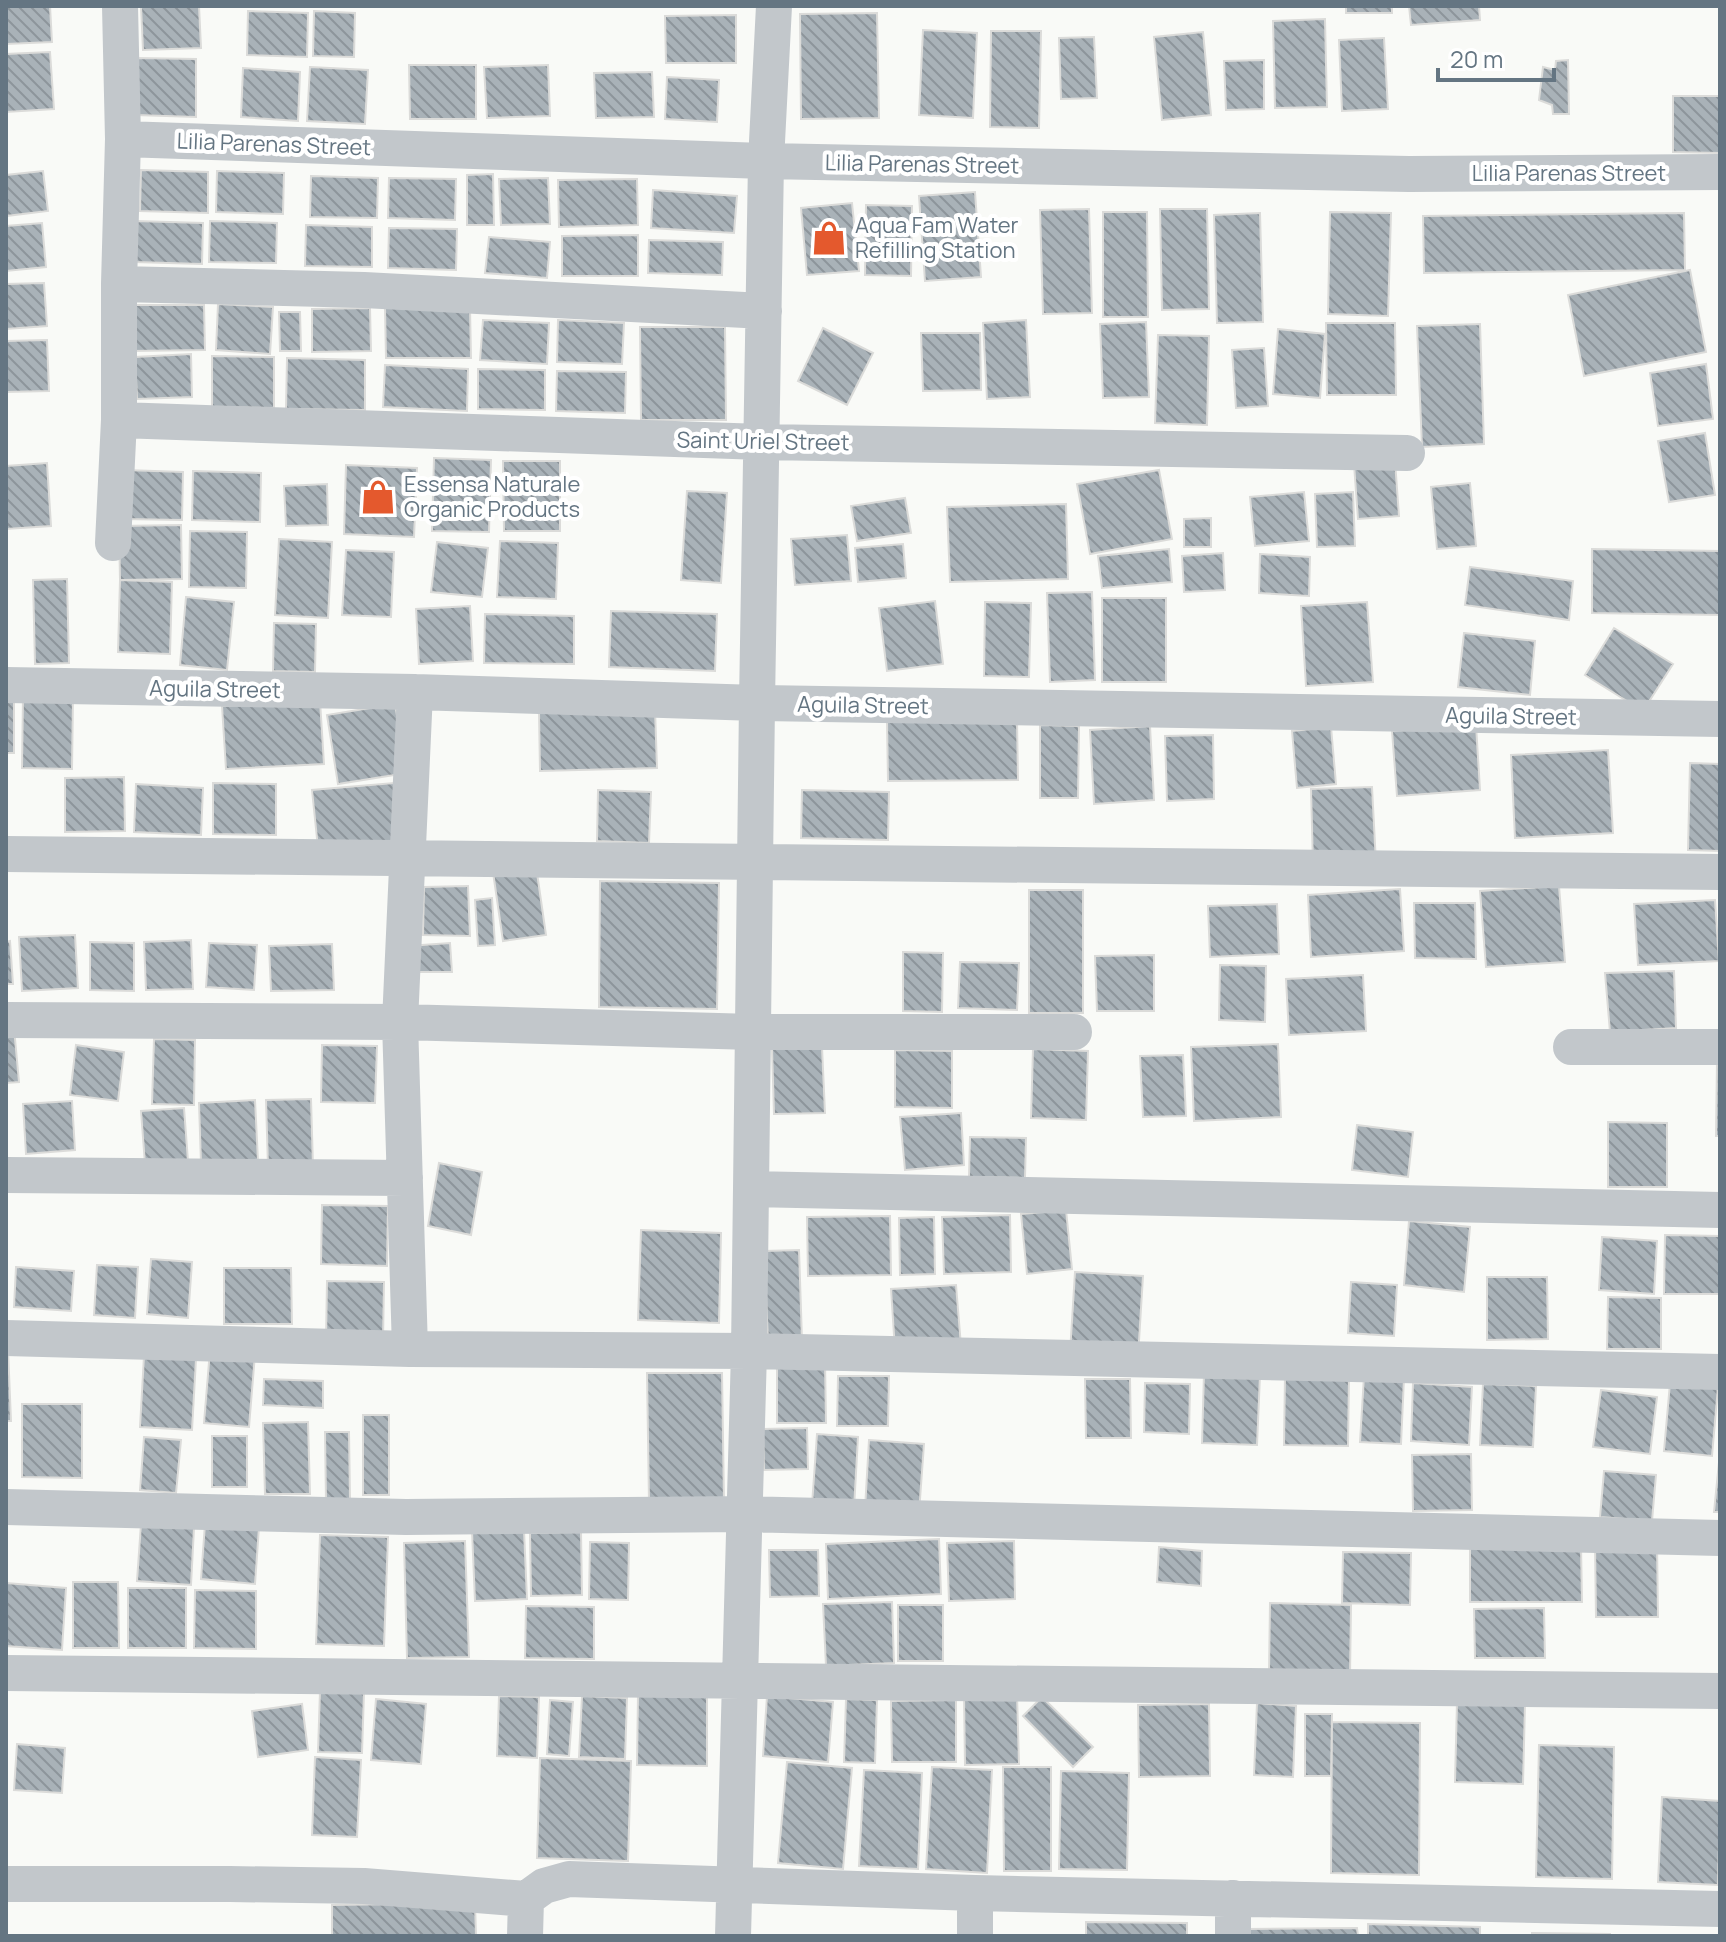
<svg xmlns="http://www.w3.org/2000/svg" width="1726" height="1942" font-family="Manrope,sans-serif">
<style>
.building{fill:url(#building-back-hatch);stroke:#dbdbd9;stroke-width:2}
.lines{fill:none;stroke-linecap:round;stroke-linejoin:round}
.street{stroke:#c2c7cb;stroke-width:36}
.labels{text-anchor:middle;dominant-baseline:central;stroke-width:8;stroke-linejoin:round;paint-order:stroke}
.street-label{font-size:22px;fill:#647582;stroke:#fff}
.poi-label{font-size:22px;fill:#647582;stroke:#fff;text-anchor:start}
</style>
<defs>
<pattern id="building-back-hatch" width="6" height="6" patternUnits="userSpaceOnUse" patternTransform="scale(2)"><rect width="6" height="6" fill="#a9b2b8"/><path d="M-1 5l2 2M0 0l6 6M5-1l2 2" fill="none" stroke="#8d959b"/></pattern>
</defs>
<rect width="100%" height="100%" fill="#f9faf7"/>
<path class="building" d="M6,6H50L52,42L6,44Z
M141,6H199L201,48L143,50Z
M1346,6H1392V13H1346Z
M1409,6H1479L1480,20L1411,25Z
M248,11L308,13L307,57L247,55Z
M314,11L355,13L354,57L313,56Z
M877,13L879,118L801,119L800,14Z
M736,15V63H666L665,16Z
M1325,19L1327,107L1275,108L1273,21Z
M923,30L977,33L973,118L919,115Z
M991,31H1041L1039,128L990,127Z
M1203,32L1211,115L1162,120L1154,37Z
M1094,37L1097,98L1061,99L1059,38Z
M1384,38L1388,109L1342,111L1339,40Z
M50,52L54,109L6,112V54Z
M136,58L196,59V117L136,115Z
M1264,60V109L1226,110L1224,61Z
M1568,60L1569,114H1553L1552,105L1539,100L1543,67L1555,70L1556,61Z
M409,65H476V119H410Z
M548,65L550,116L487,118L484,67Z
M310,67L368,70L365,124L307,121Z
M243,68L300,72L298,121L241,117Z
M652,72L654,117L596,118L594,73Z
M667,77L719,80L717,122L665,119Z
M1673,96H1720V153L1673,152Z
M141,170L208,172V213L140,211Z
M43,171L48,211L6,216V175Z
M217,171L284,173L283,214L216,212Z
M493,174L494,225H467V175Z
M311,176L378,178L377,218L310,217Z
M389,178L456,179L455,220L388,218Z
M548,178L550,224L501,225L499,179Z
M637,179L638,225L559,227L558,180Z
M653,190L737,196L734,233L651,228Z
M975,192L981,277L925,281L919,196Z
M852,203L859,271L807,275L801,208Z
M866,205L912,206L911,276L865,275Z
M1089,209L1092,313L1043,314L1040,210Z
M1160,209H1207L1209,309L1162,310Z
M1103,212H1147L1148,317H1103Z
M1330,212L1391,213L1388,316L1328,314Z
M1260,213L1263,322L1217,323L1214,215Z
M1684,213L1685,270L1424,273L1423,216Z
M135,221L203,223L202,264L135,262Z
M210,221L277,223L276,263L209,262Z
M42,223L46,267L6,271V226Z
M306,225L372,227V267L305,266Z
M389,228L457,229L456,270L388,268Z
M638,235V276H562V236Z
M489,237L550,242L547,278L485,273Z
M649,240L723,242L722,275L648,273Z
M1690,270L1706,352L1584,376L1568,295Z
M44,283L47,326L6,329V284Z
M218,304L273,307L270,354L216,350Z
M131,305H204L205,350L131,351Z
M370,308L371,351L312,352V309Z
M385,308H470L471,358H386Z
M279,312H300L301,351H280Z
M483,320L549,323L547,364L480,360Z
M558,320L624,323L622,364L557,362Z
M1026,320L1030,397L987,399L983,323Z
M1146,322L1149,397L1103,398L1100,324Z
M1326,323H1395L1396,395H1327Z
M1480,324L1484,444L1422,447L1417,326Z
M640,327H725L726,420H641Z
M823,328L873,353L847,405L798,381Z
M1278,329L1325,334L1320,398L1273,394Z
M921,333H980L981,390L923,391Z
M1158,335L1209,336L1207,425L1155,423Z
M47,340L49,391L6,392V341Z
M1264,348L1268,406L1236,408L1232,350Z
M191,354L192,397L137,399L135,357Z
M212,356L274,357V408L212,407Z
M287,358L365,360V410L286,409Z
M1706,364L1713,419L1658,426L1650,373Z
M385,365L468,369L467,411L383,407Z
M478,369L545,370V410L478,409Z
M557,371L626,372L625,413L556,411Z
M1705,433L1715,495L1669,502L1658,441Z
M434,458L491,460L489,532L432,531Z
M503,461H560V531H504Z
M1395,461L1399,516L1358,519L1354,464Z
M47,463L51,526L6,529V466Z
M346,465L417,468L414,537L344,534Z
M125,470L183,472L182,520L124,519Z
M1159,470L1172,539L1090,554L1077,484Z
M193,471L261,473L260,522L192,520Z
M1470,483L1476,546L1437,549L1431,487Z
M327,484L328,525L286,526L284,486Z
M687,491L727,493L721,583L681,580Z
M1304,492L1309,541L1255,546L1250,497Z
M1353,492L1355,546L1317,547L1315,494Z
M905,498L911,533L857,541L851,506Z
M1066,504L1068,579L950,582L947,507Z
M1211,518V547H1184V519Z
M181,525L182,579L120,580L119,526Z
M190,531L247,532L246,588L189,587Z
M847,535L851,581L795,585L791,539Z
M279,539L332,542L328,618L275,615Z
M500,541L558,543L556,599L497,597Z
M437,542L488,548L482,597L431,592Z
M903,544L906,578L858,582L855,548Z
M1169,549L1172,582L1102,588L1098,556Z
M1592,549L1720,551V615L1592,613Z
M346,550L394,552L391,617L342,615Z
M1223,553L1225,590L1184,592L1182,556Z
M1260,554L1310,557L1309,596L1259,593Z
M1470,567L1573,581L1569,620L1465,605Z
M67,579L69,663L35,664L33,580Z
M120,580L172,582L170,654L118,652Z
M1092,592L1095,680L1050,682L1047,593Z
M186,597L234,602L227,670L180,665Z
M1102,598H1166V682H1102Z
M935,601L943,664L887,671L879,608Z
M985,602L1031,603L1029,677L984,676Z
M1367,602L1373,682L1306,686L1301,606Z
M470,606L473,661L419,664L416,609Z
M611,611L717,614L715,671L609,667Z
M485,614L574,616V664L484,663Z
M274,623L316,624L315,672L273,671Z
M1614,628L1673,664L1643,711L1585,675Z
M1464,633L1535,641L1530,695L1458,687Z
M6,695H14V753H6Z
M23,696L73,698L72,769L22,768Z
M320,701L324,764L226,769L222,706Z
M395,704L407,773L338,784L327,715Z
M655,709L657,768L540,771L539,712Z
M1017,720L1018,780L888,781L887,721Z
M1040,725L1079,726L1078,798H1040Z
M1476,725L1480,790L1397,796L1392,731Z
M1150,726L1154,800L1094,804L1090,730Z
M1331,727L1336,784L1297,788L1292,731Z
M1213,735L1214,799L1167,801L1165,736Z
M1608,750L1613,833L1515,838L1511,755Z
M1690,763L1720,764V851L1688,850Z
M124,777L125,831L65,832V778Z
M213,783L276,784V835L213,834Z
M394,783L400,841L318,848L312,790Z
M136,784L203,788L201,835L134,832Z
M1372,787L1376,863L1313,865L1311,789Z
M598,790L651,792L649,843L597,841Z
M802,790L889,792L888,840L801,838Z
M536,866L546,935L503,941L493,872Z
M600,881L719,883L717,1009L599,1007Z
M468,886L470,936L423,935L424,887Z
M1559,886L1565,962L1486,967L1480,891Z
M1400,889L1404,951L1311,957L1308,895Z
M1029,890H1083V1013H1029Z
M492,898L495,945L478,946L475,900Z
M1715,900L1719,961L1638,965L1634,904Z
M1414,903H1475L1476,959L1415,958Z
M1277,904L1279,954L1210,957L1208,906Z
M75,935L78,988L22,991L19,937Z
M191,940L193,989L146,990L144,942Z
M10,941L13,984H6V942Z
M90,942L134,943V991L90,990Z
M209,943L257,945L254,990L206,987Z
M450,943L452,972H410L408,946Z
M332,944L334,990L271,991L269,946Z
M903,952L943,953L942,1012L903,1011Z
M1154,955V1011H1097L1095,956Z
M960,962L1019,963L1017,1010L958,1008Z
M1220,965L1266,966L1265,1022L1219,1020Z
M1674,971L1676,1028L1610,1032L1605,973Z
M1363,975L1366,1031L1289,1035L1286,979Z
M6,1028H14L19,1082L6,1083Z
M154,1039L195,1040L194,1105L152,1104Z
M1278,1044L1281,1117L1194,1121L1191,1047Z
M76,1045L124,1052L118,1101L70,1095Z
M322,1045L377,1046L375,1103L321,1102Z
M822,1047L825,1113L774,1114L772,1048Z
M1033,1049L1088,1051L1086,1120L1031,1118Z
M895,1050L952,1051V1108L895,1107Z
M1183,1055L1186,1116L1143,1117L1140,1056Z
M1717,1061L1720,1062V1136H1716Z
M311,1099L313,1167H268L266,1100Z
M255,1100L258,1161L201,1163L199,1103Z
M72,1101L75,1150L26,1154L23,1104Z
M184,1108L188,1161L145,1164L141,1111Z
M961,1113L964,1165L905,1170L900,1117Z
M1608,1122L1667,1123V1187H1608Z
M1357,1125L1413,1132L1408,1177L1352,1170Z
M970,1137L1026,1138L1025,1178L969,1177Z
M439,1163L482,1172L471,1235L428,1226Z
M322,1205L388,1206L387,1266L321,1264Z
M1066,1210L1072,1269L1027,1274L1021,1214Z
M1010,1215L1011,1272L944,1274L942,1217Z
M890,1216L891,1275L808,1276L807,1217Z
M934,1217L935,1274L900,1275L899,1218Z
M1409,1221L1470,1227L1464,1292L1404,1285Z
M641,1230L721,1233L719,1323L638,1320Z
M1665,1235L1720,1236V1294H1664Z
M1602,1237L1657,1241L1654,1294L1599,1290Z
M799,1250L802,1340L768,1341L764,1251Z
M151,1259L192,1262L188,1318L147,1314Z
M97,1265L138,1267L135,1318L94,1315Z
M16,1267L74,1271L71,1311L14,1307Z
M224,1268H291L292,1324H224Z
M1075,1272L1143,1276L1138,1357L1070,1353Z
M1487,1277H1547L1548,1339L1487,1340Z
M327,1281L384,1282L383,1341L326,1340Z
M1351,1282L1397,1285L1394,1336L1348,1333Z
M956,1285L961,1346L895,1350L891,1289Z
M1608,1297L1661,1298V1349H1607Z
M6,1349H8L11,1421H6Z
M210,1350L255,1354L249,1427L204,1423Z
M144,1356L196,1359L192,1430L140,1427Z
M777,1360L825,1361L826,1423H777Z
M647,1373H722L724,1502H649Z
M1204,1373L1260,1375L1257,1445L1202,1443Z
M1285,1375L1349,1376L1348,1446L1284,1445Z
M838,1376H889L888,1426H837Z
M1364,1376L1404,1378L1401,1444L1360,1442Z
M264,1379L323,1381V1408L263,1405Z
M1085,1379H1130L1131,1438H1086Z
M1145,1383L1190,1384L1189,1434L1144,1432Z
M1413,1383L1472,1387L1469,1445L1411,1441Z
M1670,1383L1718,1387L1712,1456L1664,1451Z
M1483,1384L1536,1386L1533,1447L1480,1445Z
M1601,1390L1657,1397L1650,1454L1593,1447Z
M22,1404H82V1478L22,1477Z
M363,1415H389V1495H363Z
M308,1422L310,1494H265L263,1423Z
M807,1428L808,1469L764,1470L763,1429Z
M325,1432H349L350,1500L326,1501Z
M817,1434L858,1437L854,1509L812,1505Z
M212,1436H247V1487H212Z
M144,1437L181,1440L176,1493L140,1490Z
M869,1440L924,1444L919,1513L865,1509Z
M1720,1452V1512H1714Z
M1471,1454L1472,1510L1413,1511L1412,1455Z
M1604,1471L1656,1475L1652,1521L1600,1517Z
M141,1524L194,1528L191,1585L137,1581Z
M205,1524L259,1527L255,1584L201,1579Z
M524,1530L527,1599L475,1601L472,1531Z
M581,1532L582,1595L531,1596L530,1533Z
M320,1535L388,1537L384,1646L316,1644Z
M939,1539L941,1594L828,1599L826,1544Z
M465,1541L469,1657L407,1658L404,1543Z
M1014,1541L1015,1599L949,1601L947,1543Z
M590,1542L629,1543L628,1600L589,1599Z
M1595,1543H1657L1658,1617H1596Z
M1581,1545L1582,1602H1470V1546Z
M1159,1547L1202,1551L1201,1586L1157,1582Z
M769,1550H818L819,1596L770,1597Z
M1343,1552L1411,1553L1410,1605L1342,1603Z
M73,1582H118L119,1648H73Z
M6,1583L66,1588L62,1650L6,1646Z
M128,1588H186V1648H128Z
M195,1590L256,1591V1649L194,1648Z
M892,1602L894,1663L826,1666L823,1604Z
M1270,1603L1351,1605L1350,1676L1269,1673Z
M898,1605H943V1661H898Z
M526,1606L594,1607V1659L525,1658Z
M1544,1608L1545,1658H1475L1474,1609Z
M320,1691L364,1692L362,1753L318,1752Z
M638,1694L707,1695V1766L637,1765Z
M1017,1694L1019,1764L965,1765L964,1695Z
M499,1696L539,1697L537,1758L497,1756Z
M582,1696L627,1698L625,1759L579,1757Z
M767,1696L833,1702L828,1762L763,1756Z
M1042,1697L1093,1747L1073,1767L1023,1716Z
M376,1699L426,1704L421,1764L371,1760Z
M846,1699L877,1700L875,1763L844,1762Z
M550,1700L573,1702L569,1756L547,1754Z
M956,1700V1762H892L891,1701Z
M1457,1702L1525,1704L1523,1784L1455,1782Z
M1257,1703L1296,1706L1293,1777L1254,1775Z
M302,1704L308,1750L258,1757L252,1711Z
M1209,1704L1210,1776L1139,1777L1138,1705Z
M1305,1714H1332L1331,1776H1305Z
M1332,1722L1420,1723L1419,1875L1331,1873Z
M17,1744L65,1748L62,1793L14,1790Z
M1539,1745L1614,1747L1612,1879L1536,1877Z
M315,1757L361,1760L357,1837L312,1835Z
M540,1758L631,1761L628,1861L537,1858Z
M787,1762L852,1768L843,1869L778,1863Z
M932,1767L992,1770L987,1873L926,1869Z
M1003,1767H1051V1871H1004Z
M864,1770L922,1773L918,1869L859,1866Z
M1061,1771L1129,1773L1127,1870L1059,1869Z
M1662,1797L1720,1801L1718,1885L1658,1882Z
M475,1903L476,1936H332V1905Z
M1086,1922L1187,1923V1936H1086Z
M1368,1924L1480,1927V1936H1368Z
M1357,1928L1358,1936H1249L1248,1929Z
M1532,1933L1610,1934V1936H1532Z"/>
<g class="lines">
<path class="street" d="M123,139L766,161L1409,174L1720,172
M119,284L364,290L764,311
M119,420L762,442L1407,453
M113,543L119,420V284L123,139L120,6
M6,685L415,692L757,703L1720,719
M6,854L1720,872
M6,1020L400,1022L753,1032H1074
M1571,1047H1720
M6,1175L405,1178
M751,1189L1720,1210
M6,1338L410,1349L749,1351L1720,1372
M410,1349L400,1022L415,692
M6,1507L406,1517L744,1514L1720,1538
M6,1673L1720,1691
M6,1884H230L364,1886L526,1899L544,1886L569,1879L975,1893L1720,1909
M525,1936L526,1899
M733,1936L749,1351L757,703L766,161L774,6
M975,1936V1893
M1233,1936V1898"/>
</g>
<defs>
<g id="shop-bare" transform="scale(2.76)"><path d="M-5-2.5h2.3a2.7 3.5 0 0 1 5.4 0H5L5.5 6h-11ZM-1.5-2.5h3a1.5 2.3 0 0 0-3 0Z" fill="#e4592d" stroke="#fff" stroke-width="2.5" paint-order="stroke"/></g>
</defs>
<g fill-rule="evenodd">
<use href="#shop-bare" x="829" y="238"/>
<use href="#shop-bare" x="378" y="497"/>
</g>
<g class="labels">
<g class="street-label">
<text transform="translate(274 144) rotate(2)">Lilia Parenas Street</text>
<text transform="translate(922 164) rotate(1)">Lilia Parenas Street</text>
<text x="1569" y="173">Lilia Parenas Street</text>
<text transform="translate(763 441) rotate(1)">Saint Uriel Street</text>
<text transform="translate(215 689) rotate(1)">Aguila Street</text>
<text transform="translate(863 705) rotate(1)">Aguila Street</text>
<text transform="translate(1511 716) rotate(1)">Aguila Street</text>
</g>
<g class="poi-label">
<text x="855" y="225">Aqua Fam Water<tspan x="855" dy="25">Refilling Station</tspan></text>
<text x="404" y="484">Essensa Naturale<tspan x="404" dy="25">Organic Products</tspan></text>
</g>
</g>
<rect width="1726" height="1942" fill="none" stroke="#647582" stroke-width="16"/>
<path d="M1438 68v12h116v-12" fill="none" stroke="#647582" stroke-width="4"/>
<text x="1450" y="68" font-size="24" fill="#647582" stroke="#ffffff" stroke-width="6" paint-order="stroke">20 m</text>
</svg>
